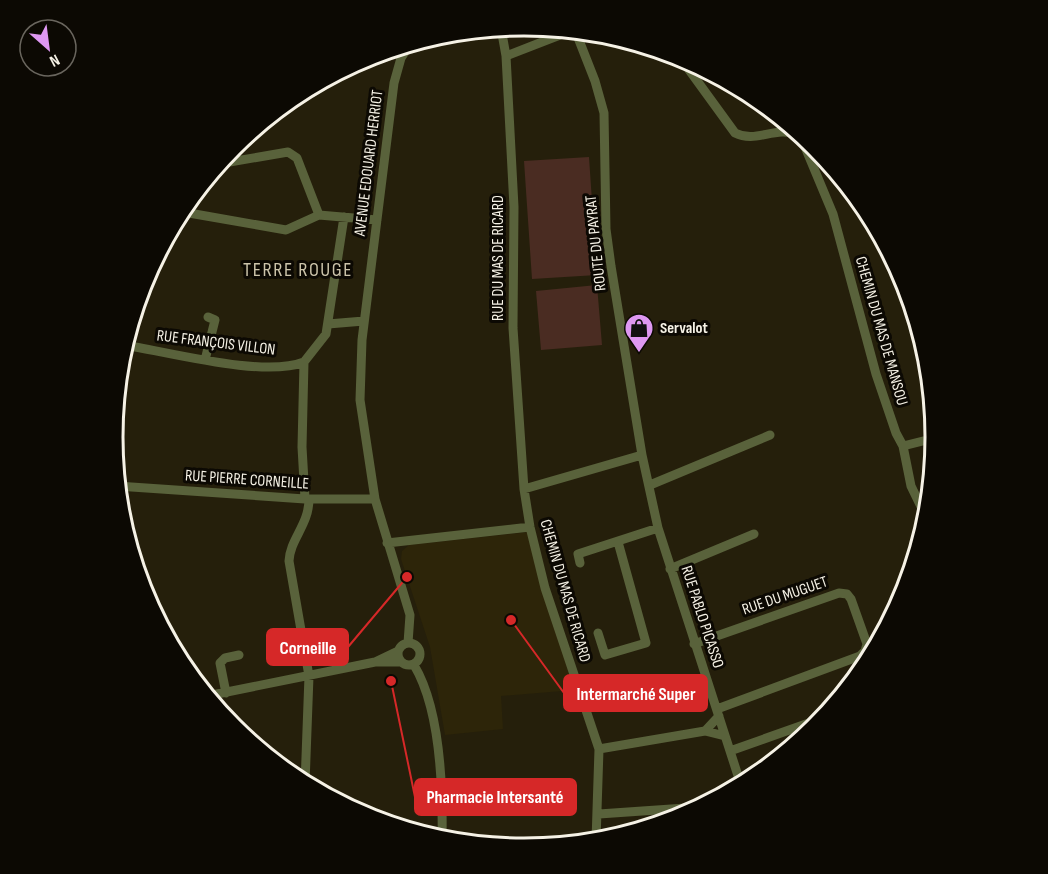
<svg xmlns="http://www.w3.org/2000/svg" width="1048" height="874" font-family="'Sofia Sans Condensed',sans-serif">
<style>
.built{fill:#2d2509}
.pitch{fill:#4a2c22}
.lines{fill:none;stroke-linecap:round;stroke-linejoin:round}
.minor{stroke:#59623b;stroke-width:9}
.labels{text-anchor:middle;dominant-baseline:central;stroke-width:6;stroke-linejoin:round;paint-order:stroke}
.street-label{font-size:16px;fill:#f6f2e6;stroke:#0c0903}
.poi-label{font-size:16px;font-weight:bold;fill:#f6f2e6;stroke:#0c0903;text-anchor:start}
.quarter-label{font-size:20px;letter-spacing:1.5px;fill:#ccc4ab;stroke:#0c0903}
.rim{fill:none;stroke:#f6f2e6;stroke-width:3}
.leader{fill:none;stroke:#d62828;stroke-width:2}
.callout-dot{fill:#d62828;stroke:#0c0903;stroke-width:2}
.callout{fill:#d62828;stroke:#d62828;stroke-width:2}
.callout-label{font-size:18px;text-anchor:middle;font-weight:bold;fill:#fff}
</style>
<rect width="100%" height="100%" fill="#251f0b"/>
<path class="built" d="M529,532L574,690L501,696L503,729L445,735L430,647L401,559L402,551L409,545Z"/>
<path class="pitch" d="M589,157L597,275L532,279L524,161Z
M597,285L602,345L541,350L536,291Z"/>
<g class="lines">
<path class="minor" d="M501,28L506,56L514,207L513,328L524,489L530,527L545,588L599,749L596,841
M575,30L595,81L604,113L606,229L611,266L642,455L658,528L741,785
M506,56L560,35
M679,56L735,133C757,144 774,125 800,135L833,214L876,374L896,433L903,446L911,486L927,519
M317,83L323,86
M218,164L288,152L297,158L319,215
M189,213L195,193
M175,222L189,213L286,230L319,215L377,220
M328,324L364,321
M124,345C169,352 264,378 304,362
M205,360L215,320L208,317
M903,446L935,438
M650,485L770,435
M117,486L305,499H375
M524,489L642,455
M305,499L302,447L304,362L326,334L344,217
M387,543L530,527
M580,563L578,554L658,528
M670,569L754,534
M598,633L605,655L646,643L618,542
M398 654a11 11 0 1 1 22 0a11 11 0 1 1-22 0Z
M408,643L410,615L375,499L360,400L362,340L394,83L401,58L410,44
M694,644L839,593L847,594L851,599L867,644L865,651L860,656L717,709
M375,662H400
M414,665C441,710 443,787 442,840
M226,693L220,663L225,658L239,655
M207,696L375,662L398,651
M719,716L705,731L725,736
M599,749L705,731
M730,751L823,718
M305,784L309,676L289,561C290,539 309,525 309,499
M599,814L700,807"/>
</g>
<defs>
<g id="shop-pin" transform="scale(1.5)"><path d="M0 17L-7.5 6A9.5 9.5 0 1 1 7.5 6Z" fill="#de98f2" stroke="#0c0903"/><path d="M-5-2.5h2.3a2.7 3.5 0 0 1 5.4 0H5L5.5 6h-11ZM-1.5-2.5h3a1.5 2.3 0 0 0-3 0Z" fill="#111"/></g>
</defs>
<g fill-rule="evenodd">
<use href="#shop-pin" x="639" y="328"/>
</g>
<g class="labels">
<g class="street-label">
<text transform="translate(369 163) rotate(-83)">AVENUE EDOUARD HERRIOT</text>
<text transform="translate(596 243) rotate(-96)">ROUTE DU PAYRAT</text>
<text transform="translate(498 258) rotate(-90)">RUE DU MAS DE RICARD</text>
<text transform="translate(881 331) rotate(74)">CHEMIN DU MAS DE MANSOU</text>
<text transform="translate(216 343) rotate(7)">RUE FRANÇOIS VILLON</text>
<text transform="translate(247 480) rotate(4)">RUE PIERRE CORNEILLE</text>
<text transform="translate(565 591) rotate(74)">CHEMIN DU MAS DE RICARD</text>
<text transform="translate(785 596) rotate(-19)">RUE DU MUGUET</text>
<text transform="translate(702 617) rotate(72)">RUE PABLO PICASSO</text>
</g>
<g class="poi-label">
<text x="660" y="328">Servalot</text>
</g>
<g class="quarter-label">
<text x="298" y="270">TERRE ROUGE</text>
</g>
</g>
<path d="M0 0H1048V874H0ZM123 437a401 401 0 1 1 802 0a401 401 0 1 1-802 0Z" fill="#0c0903" fill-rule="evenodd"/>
<path class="rim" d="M123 437a401 401 0 1 1 802 0a401 401 0 1 1-802 0Z"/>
<path class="leader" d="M407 577L348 647M511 620L564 693M391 681L415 797"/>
<g class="callout-dot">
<circle cx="407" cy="577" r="6"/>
<circle cx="511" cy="620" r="6"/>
<circle cx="391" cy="681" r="6"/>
</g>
<g class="callout">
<rect x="267" y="629" width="81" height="36" rx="6"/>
<rect x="564" y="675" width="143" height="36" rx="6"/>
<rect x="415" y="779" width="161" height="36" rx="6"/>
</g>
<g class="callout-label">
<text x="308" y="654">Corneille</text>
<text x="636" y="700">Intermarché Super</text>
<text x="495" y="803">Pharmacie Intersanté</text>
</g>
<g transform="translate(48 48) rotate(152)"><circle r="28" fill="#0c0903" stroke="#6a665e" stroke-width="1.5"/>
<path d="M0-4.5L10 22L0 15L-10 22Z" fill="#de98f2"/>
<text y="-9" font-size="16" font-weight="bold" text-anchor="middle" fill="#f6f2e6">N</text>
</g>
</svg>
